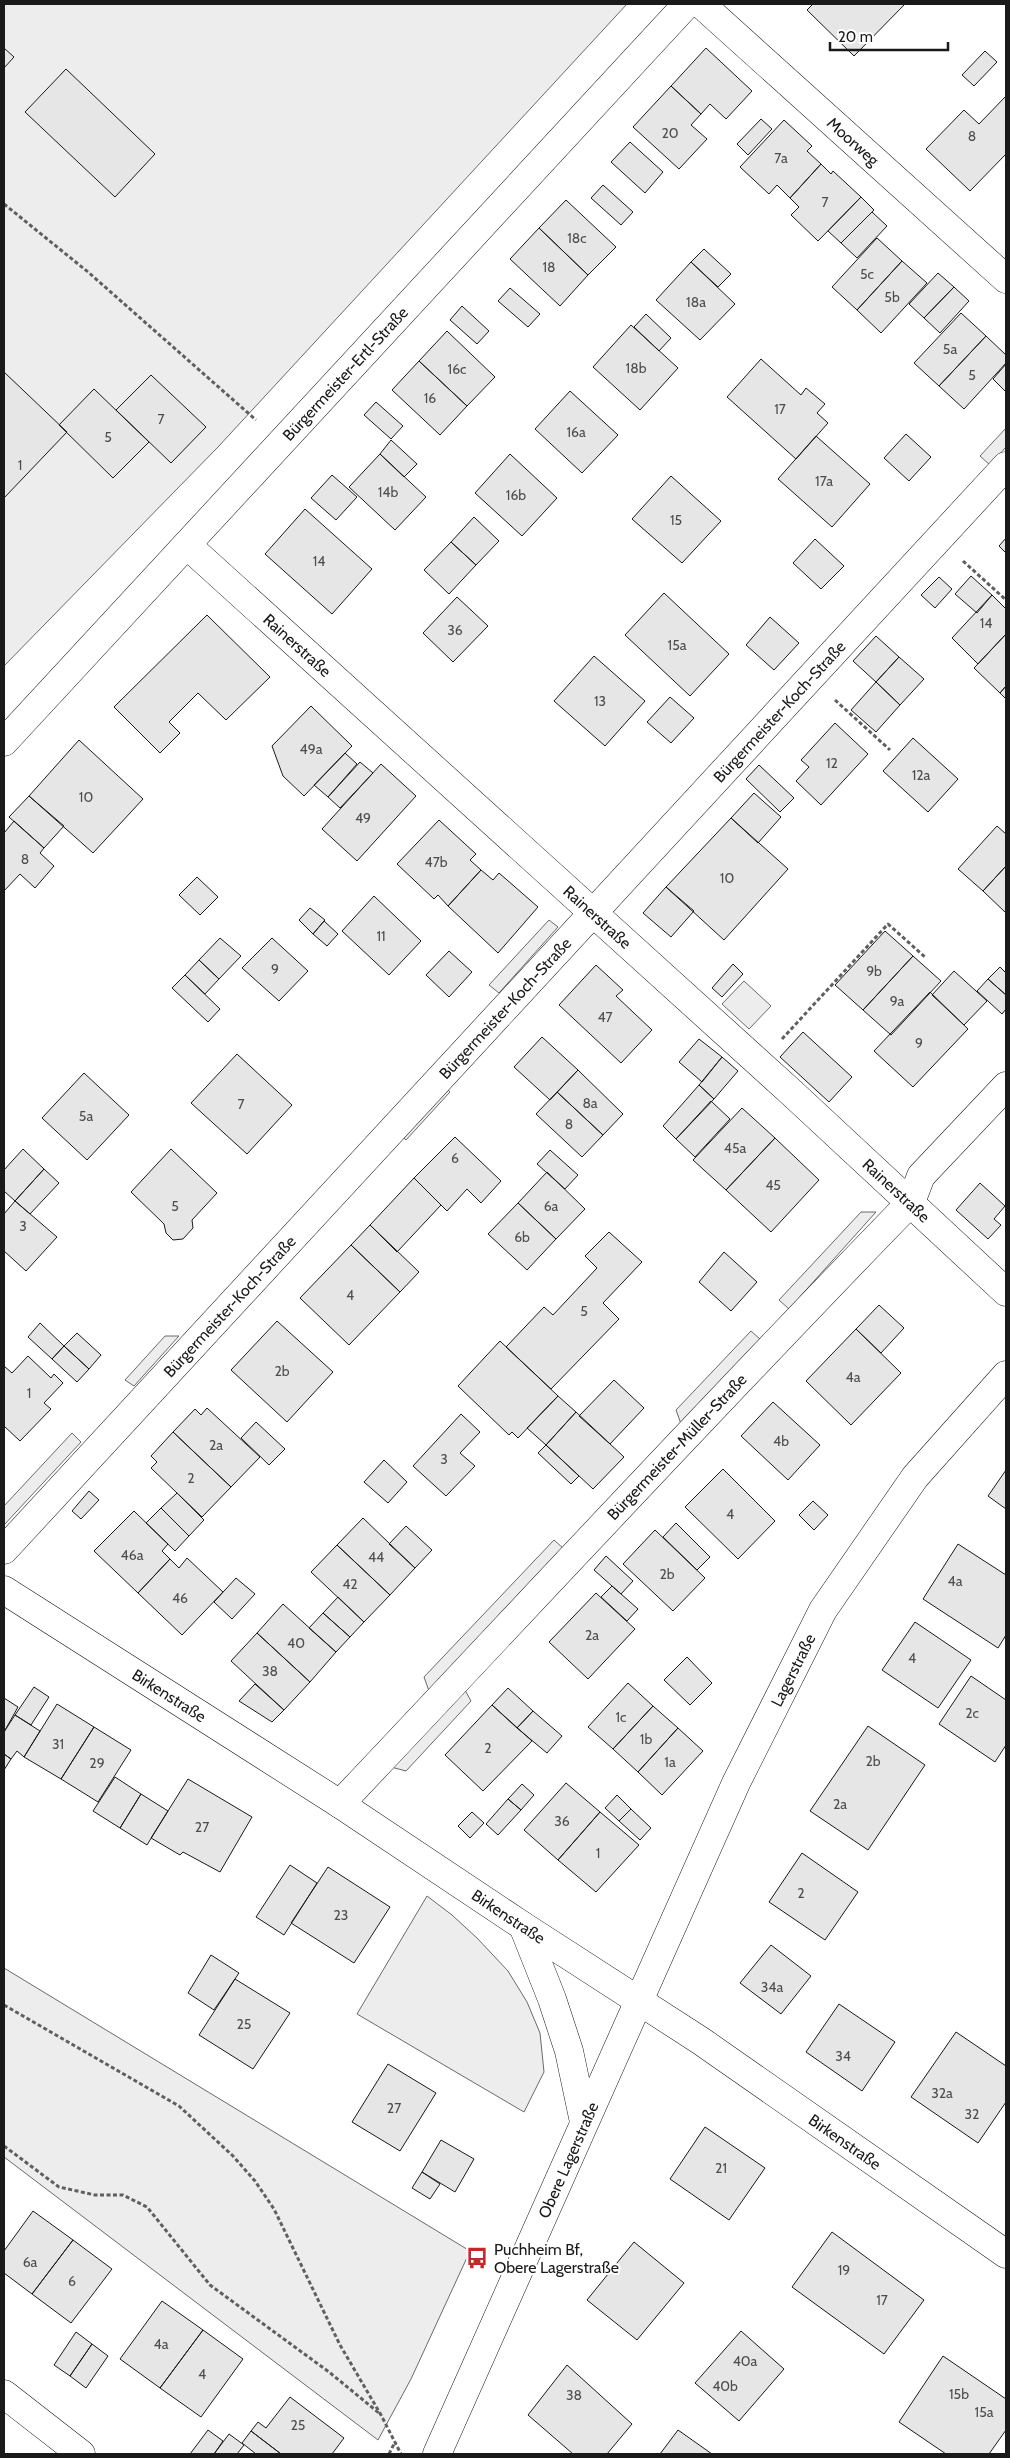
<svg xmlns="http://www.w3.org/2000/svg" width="1010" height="2458" font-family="Cabin,sans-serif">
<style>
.built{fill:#ededed;stroke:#6a6a6a}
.building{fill:#e6e6e6;stroke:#1a1a1a}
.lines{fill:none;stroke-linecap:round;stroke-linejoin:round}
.minor-casing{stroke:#1a1a1a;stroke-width:29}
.path{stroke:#5f5f5f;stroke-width:3;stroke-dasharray:4 2.5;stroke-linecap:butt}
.minor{stroke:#fff;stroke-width:28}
.labels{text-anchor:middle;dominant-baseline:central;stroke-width:4;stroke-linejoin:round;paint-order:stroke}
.number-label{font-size:14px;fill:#4d4d4d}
.street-label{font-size:16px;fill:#1a1a1a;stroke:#fff}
.poi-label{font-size:16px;fill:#1a1a1a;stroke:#fff;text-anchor:start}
</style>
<rect width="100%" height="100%" fill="#fff"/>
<path class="built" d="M4,4H627L218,447L4,666Z
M1006,428V447L990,465L980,456Z
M549,920L558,927L499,993L489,985Z
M744,981L771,1006L749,1029L722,1004Z
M442,1083L450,1092L406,1140L397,1132Z
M861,1212H876L789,1309L779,1300Z
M751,1331L761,1340L681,1424L676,1410Z
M165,1336H179L134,1386L125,1380Z
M72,1433L81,1442L4,1525V1506Z
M554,1540L564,1549L429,1691L424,1677Z
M465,1690L471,1701L406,1771L391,1767Z
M427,1896L452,1915L477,1938L508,1971L527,2002L540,2033L544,2072L524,2112L357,2014Z
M4,1968L470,2251L411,2379L378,2440L4,2157Z"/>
<path class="building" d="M813,4H905L854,56L807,10Z
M4,48L14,57L4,68Z
M706,48L752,91L726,119L710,104L701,114L671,86Z
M985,51L997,62L974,86L962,75Z
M66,69L155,154L115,197L25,112Z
M671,86L701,114L691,125L707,139L679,169L633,127Z
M1006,96V154L970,191L926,149L964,110L979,124Z
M761,119L772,129L748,155L737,144Z
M784,120L812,146L807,151L821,164L790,198L777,185L769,194L740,167Z
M630,142L663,172L645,193L611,162Z
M821,164L831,174L833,171L861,197L818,241L791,215L799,207L790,198Z
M603,185L633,212L621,225L591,198Z
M861,197L874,210L841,243L828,231Z
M566,200L616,247L588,275L539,228Z
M872,212L887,226L857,258L841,243Z
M539,228L588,275L560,306L510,259Z
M877,238L902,261L857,310L832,287Z
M704,249L731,274L718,287L691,262Z
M902,261L927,283L881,333L857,310Z
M691,262L735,304L700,340L656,300Z
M938,273L954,287L924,318L909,304Z
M954,287L969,301L940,333L924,318Z
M510,288L540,314L528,327L498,301Z
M462,306L489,331L477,344L450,320Z
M961,313L986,336L939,386L914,363Z
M646,314L671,338L659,351L634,327Z
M631,325L678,368L640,410L593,367Z
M447,331L495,377L467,406L419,361Z
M986,336L1006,355V363L964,409L939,386Z
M761,359L801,395L806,388L825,404L817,413L828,423L796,459L727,397Z
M419,361L467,406L440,435L392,390Z
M1006,364V392L993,379Z
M4,372L67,432L4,498Z
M151,375L206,427L171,463L116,410Z
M94,389L149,442L113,478L59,425Z
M570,391L618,435L582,473L535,429Z
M376,402L403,426L391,439L364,415Z
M906,434L931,457L909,481L884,458Z
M816,436L870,484L832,527L778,479Z
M391,440L417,464L404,477L380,454Z
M380,454L426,497L395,530L349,487Z
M510,454L557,498L522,536L475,493Z
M332,475L357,497L336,520L311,498Z
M671,476L721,521L682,563L632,519Z
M305,509L372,569L332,614L265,554Z
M474,517L499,541L476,565L451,542Z
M1006,538V553L999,546Z
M815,539L844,566L821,589L793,563Z
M451,542L476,565L449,594L424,570Z
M971,576L992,595L977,613L955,594Z
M939,577L952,589L935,608L921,595Z
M664,593L729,654L690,696L625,635Z
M992,595L1006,609V634L978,664L952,638Z
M457,597L488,626L453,662L423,633Z
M207,615L270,677L226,720L198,693L169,722L180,733L160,753L114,707Z
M770,617L799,643L774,670L746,645Z
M1006,634V686L1000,693L974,668Z
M876,636L899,657L876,682L853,661Z
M594,656L645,701L605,746L554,701Z
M899,657L924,679L900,705L876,682Z
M876,682L900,705L876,732L851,710Z
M1006,686V699L1000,693Z
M670,697L694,718L671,743L647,722Z
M311,706L352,746L304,796L283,776L272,746Z
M835,723L868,754L821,805L796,781L809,767L801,760Z
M913,738L958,779L928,812L883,771Z
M79,740L143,799L93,853L29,796Z
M345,753L357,764L328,797L314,785Z
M360,762L373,773L340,808L328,797Z
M381,764L416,796L357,861L322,829Z
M759,765L794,798L780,812L746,779Z
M754,793L781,817L758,843L731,818Z
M29,796L64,826L44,848L9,817Z
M731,818L788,869L724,940L666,887Z
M439,820L476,854L470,860L481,870L448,906L438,895L434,899L397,864Z
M14,821L44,848L40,853L54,866L35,888L20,874L4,891V833Z
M997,826L1006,834V866L983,891L958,869Z
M1006,866V913L983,891Z
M481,870L493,880L499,873L538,907L498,953L448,906Z
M197,877L218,897L200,915L179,895Z
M666,887L694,911L671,937L643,913Z
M374,896L421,941L389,975L342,931Z
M310,908L325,920L313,934L299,920Z
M324,921L338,934L327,946L313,934Z
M885,931L913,956L863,1010L835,985Z
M220,938L241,956L219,979L199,960Z
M272,938L308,971L279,1001L242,968Z
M449,951L472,972L449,997L426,975Z
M913,956L941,981L891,1035L863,1010Z
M199,960L219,979L205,994L185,975Z
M733,964L743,974L722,997L712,988Z
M596,965L623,990L616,996L652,1030L621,1063L559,1005Z
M1000,967L1006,973V995L988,979Z
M954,971L987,1001L964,1025L932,995Z
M185,975L220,1009L208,1022L172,988Z
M988,979L1006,995V1009L1002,1014L977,991Z
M930,992L968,1029L913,1087L874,1051Z
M803,1032L852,1077L829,1102L780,1057Z
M542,1037L578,1070L550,1100L514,1067Z
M699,1039L722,1057L702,1082L679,1062Z
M237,1054L292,1105L247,1154L191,1103Z
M722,1057L738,1071L714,1099L699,1085Z
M578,1070L623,1114L603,1135L557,1092Z
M84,1073L129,1115L87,1160L42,1118Z
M699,1085L714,1099L676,1139L663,1126Z
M557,1092L603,1135L582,1157L536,1114Z
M711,1101L730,1119L695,1157L676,1139Z
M742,1108L775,1138L726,1190L693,1160Z
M455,1137L501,1181L481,1203L467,1189L447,1211L414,1178Z
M775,1138L819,1180L771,1232L726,1190Z
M23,1149L44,1169L15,1201L4,1191V1170Z
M171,1149L217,1193L192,1220L193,1228L183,1239L173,1240L166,1233L164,1224L131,1192Z
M550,1150L578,1175L565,1189L537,1164Z
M44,1169L59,1183L30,1214L15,1201Z
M547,1172L585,1209L556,1239L518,1203Z
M414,1178L441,1205L397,1252L370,1225Z
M980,1183L1005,1206L994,1219L1001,1225L988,1239L956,1210Z
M15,1201L57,1237L26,1271L4,1251V1214Z
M518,1203L556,1239L527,1270L488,1234Z
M370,1225L419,1272L400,1292L351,1245Z
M609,1232L642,1262L603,1303L619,1319L551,1389L506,1347L544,1307L553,1315L597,1268L585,1256Z
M351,1245L400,1292L349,1345L300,1298Z
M724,1252L757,1282L731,1311L699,1282Z
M879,1305L904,1328L881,1353L856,1329Z
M277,1321L333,1372L287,1422L231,1370Z
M40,1323L64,1346L52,1359L28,1337Z
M856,1329L901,1373L851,1425L806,1381Z
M77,1333L101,1355L89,1369L64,1346Z
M500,1341L558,1396L518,1438L512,1432L509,1435L458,1386Z
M64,1346L89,1369L77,1382L52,1359Z
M28,1356L51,1378L54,1374L63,1383L44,1403L51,1409L20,1441L4,1426V1366L12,1373Z
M614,1380L644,1408L610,1444L579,1416Z
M558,1396L576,1412L546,1445L527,1428Z
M773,1402L820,1445L788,1480L741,1436Z
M207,1408L260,1457L231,1487L173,1432L195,1409L201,1415Z
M576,1412L624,1457L593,1489L546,1445Z
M461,1414L480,1432L460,1453L475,1466L446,1496L413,1466Z
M256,1422L285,1449L269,1465L241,1438Z
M173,1432L231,1487L202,1517L151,1468L157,1462L151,1456Z
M546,1445L579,1476L571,1484L538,1453Z
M384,1460L407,1482L388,1503L364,1482Z
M723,1469L775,1521L738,1559L685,1507Z
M1006,1470V1509L988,1496Z
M89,1491L99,1500L81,1519L72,1511Z
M177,1493L204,1520L189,1536L161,1508Z
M813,1501L828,1515L814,1530L799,1515Z
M161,1508L189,1536L175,1551L146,1523Z
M134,1511L168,1544L162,1551L170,1559L138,1593L94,1551Z
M363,1518L415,1568L390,1595L337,1545Z
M676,1523L710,1557L697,1570L663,1537Z
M406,1526L432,1550L415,1568L389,1544Z
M655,1530L705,1578L673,1611L623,1564Z
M958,1544L1006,1575V1635L998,1648L923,1599Z
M337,1545L390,1595L364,1622L311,1572Z
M606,1556L633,1581L621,1594L594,1570Z
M187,1558L223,1592L182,1635L138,1593L170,1559L179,1568Z
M236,1578L255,1594L232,1619L214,1602Z
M612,1586L638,1609L627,1621L601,1597Z
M596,1593L635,1629L588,1679L549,1642Z
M338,1597L364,1622L350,1637L323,1613Z
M283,1604L336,1652L310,1682L257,1633Z
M323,1613L350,1637L336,1652L309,1628Z
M915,1622L971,1660L938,1708L882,1670Z
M257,1633L310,1682L284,1710L231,1661Z
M687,1657L712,1683L690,1705L664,1680Z
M971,1676L1006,1700V1745L995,1762L939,1724Z
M628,1683L653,1706L613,1749L588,1727Z
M255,1684L284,1710L272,1722L239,1701Z
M34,1687L49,1697L31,1725L15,1715Z
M508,1688L533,1711L517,1728L492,1705Z
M4,1698L18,1707L4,1732Z
M57,1704L94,1727L61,1779L24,1757Z
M492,1705L532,1741L483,1791L445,1755Z
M653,1706L678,1728L638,1772L613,1749Z
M533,1711L562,1736L547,1753L517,1728Z
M15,1715L40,1731L24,1757L17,1751L11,1759L4,1754V1732Z
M868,1726L925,1765L868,1850L810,1811Z
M94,1727L131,1750L98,1802L61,1779Z
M678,1728L703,1751L662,1795L638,1772Z
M4,1754L11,1759L4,1770Z
M115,1777L141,1794L120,1828L93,1811Z
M188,1779L252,1817L220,1872L183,1852L180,1855L151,1838Z
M566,1783L600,1812L558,1860L524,1830Z
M522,1784L534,1795L521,1810L508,1799Z
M141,1794L168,1811L147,1845L120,1828Z
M617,1795L631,1809L619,1821L605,1808Z
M508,1799L521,1810L498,1835L486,1824Z
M631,1809L651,1828L640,1840L619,1821Z
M472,1812L484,1823L470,1838L458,1826Z
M600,1812L639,1845L596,1892L558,1860Z
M802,1853L858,1892L825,1940L769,1902Z
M290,1865L317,1883L284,1935L256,1917Z
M328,1867L390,1907L354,1963L291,1923Z
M771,1945L811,1976L781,2014L740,1983Z
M211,1955L239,1973L214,2010L188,1993Z
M235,1979L290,2013L253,2069L199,2035Z
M839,2004L895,2042L862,2091L806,2052Z
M956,2032L1006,2066V2102L978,2143L911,2097Z
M388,2064L436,2093L400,2151L352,2122Z
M705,2127L765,2168L729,2220L670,2179Z
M441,2140L474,2159L455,2192L422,2172Z
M422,2172L440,2184L430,2199L412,2188Z
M33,2211L73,2240L32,2294L4,2273V2251Z
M832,2232L924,2300L884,2354L792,2287Z
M73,2240L112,2269L71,2323L32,2294Z
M634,2242L684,2283L637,2340L587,2300Z
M162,2301L203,2330L160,2388L120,2359Z
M203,2330L243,2359L201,2417L160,2388Z
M741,2331L784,2369L739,2421L695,2383Z
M76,2332L92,2344L70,2376L54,2365Z
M92,2344L108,2356L86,2388L70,2376Z
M943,2356L1006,2399V2430L989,2454H946L899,2422Z
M567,2365L632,2424L607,2454H573L528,2415Z
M290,2397L344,2438L332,2454H281L251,2431L258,2422L266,2428Z
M208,2430L223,2441L214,2454H190Z
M678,2430L712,2454H660Z
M251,2431L281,2454H256L242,2443Z
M229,2434L244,2445L237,2454H214Z"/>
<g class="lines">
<g class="minor-casing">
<g id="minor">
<path id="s1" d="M701,4L1006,279"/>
<path id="s2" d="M187,545L792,1093L1006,1292"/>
<path id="s3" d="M4,742L687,4"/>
<path id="s4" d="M4,1550L1006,466"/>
<path id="s5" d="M4,1590L340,1804L523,1926L701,2041L1006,2254"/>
<path id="s6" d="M340,1804C530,1603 718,1400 911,1202L921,1176L1006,1086"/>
<path d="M523,1926L552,1999L569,2051L584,2122"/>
<path d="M4,2394L81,2454"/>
<path id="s7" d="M437,2454L736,1783L823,1610L915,1477L1006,1375"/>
</g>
</g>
<path class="path" d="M4,204L88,272L256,420
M963,561L1006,600
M835,700L890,750
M782,1039L888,924L926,958
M4,2005L179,2106L233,2156L255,2181L274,2209L340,2345L381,2415L401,2454
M4,2146L59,2187L95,2195H123L147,2207L210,2285L329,2372L379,2413
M389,2454L394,2444"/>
<use href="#minor" class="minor"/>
</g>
<defs>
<g id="bus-bare" transform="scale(1.725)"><path d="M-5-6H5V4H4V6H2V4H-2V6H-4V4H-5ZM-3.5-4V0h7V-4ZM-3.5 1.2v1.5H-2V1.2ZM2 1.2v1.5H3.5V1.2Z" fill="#c62828" stroke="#fff" stroke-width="2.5" paint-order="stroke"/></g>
</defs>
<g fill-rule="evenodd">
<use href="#bus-bare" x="477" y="2258"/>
</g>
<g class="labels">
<g class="number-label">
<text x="670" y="133">20</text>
<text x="972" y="136">8</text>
<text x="781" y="158">7a</text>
<text x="825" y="202">7</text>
<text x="577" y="238">18c</text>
<text x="549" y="267">18</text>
<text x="867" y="274">5c</text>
<text x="892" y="297">5b</text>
<text x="696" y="302">18a</text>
<text x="950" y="349">5a</text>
<text x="636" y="368">18b</text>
<text x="457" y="369">16c</text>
<text x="972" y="375">5</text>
<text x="430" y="398">16</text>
<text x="780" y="409">17</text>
<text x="161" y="419">7</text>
<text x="576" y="432">16a</text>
<text x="108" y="437">5</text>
<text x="20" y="465">1</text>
<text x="824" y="481">17a</text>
<text x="388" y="492">14b</text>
<text x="516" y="495">16b</text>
<text x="676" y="520">15</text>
<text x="319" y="561">14</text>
<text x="986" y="623">14</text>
<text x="455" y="630">36</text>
<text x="677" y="645">15a</text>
<text x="600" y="701">13</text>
<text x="311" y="749">49a</text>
<text x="832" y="763">12</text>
<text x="921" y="775">12a</text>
<text x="86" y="797">10</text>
<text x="363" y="818">49</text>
<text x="25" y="859">8</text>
<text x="436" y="862">47b</text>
<text x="727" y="878">10</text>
<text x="381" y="936">11</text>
<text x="275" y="969">9</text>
<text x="874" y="971">9b</text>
<text x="897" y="1001">9a</text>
<text x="605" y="1017">47</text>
<text x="919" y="1043">9</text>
<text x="590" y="1103">8a</text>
<text x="241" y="1104">7</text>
<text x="86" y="1116">5a</text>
<text x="569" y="1124">8</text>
<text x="735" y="1148">45a</text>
<text x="455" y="1158">6</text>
<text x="773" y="1185">45</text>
<text x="175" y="1206">5</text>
<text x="551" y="1206">6a</text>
<text x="23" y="1226">3</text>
<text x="522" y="1237">6b</text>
<text x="350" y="1295">4</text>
<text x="584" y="1311">5</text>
<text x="282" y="1371">2b</text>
<text x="853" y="1377">4a</text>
<text x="29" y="1393">1</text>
<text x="781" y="1441">4b</text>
<text x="216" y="1445">2a</text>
<text x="444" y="1459">3</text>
<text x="191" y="1478">2</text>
<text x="730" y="1514">4</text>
<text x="132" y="1555">46a</text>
<text x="376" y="1557">44</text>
<text x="667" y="1574">2b</text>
<text x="955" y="1581">4a</text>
<text x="350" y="1584">42</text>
<text x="180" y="1598">46</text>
<text x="592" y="1635">2a</text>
<text x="296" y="1643">40</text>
<text x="912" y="1658">4</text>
<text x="270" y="1671">38</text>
<text x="972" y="1713">2c</text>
<text x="621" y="1717">1c</text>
<text x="646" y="1739">1b</text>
<text x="58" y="1744">31</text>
<text x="488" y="1748">2</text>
<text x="873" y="1761">2b</text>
<text x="670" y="1762">1a</text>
<text x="97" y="1763">29</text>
<text x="840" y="1804">2a</text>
<text x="562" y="1821">36</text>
<text x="202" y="1827">27</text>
<text x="598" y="1853">1</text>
<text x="801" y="1893">2</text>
<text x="341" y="1915">23</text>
<text x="772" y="1987">34a</text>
<text x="244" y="2024">25</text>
<text x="843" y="2056">34</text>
<text x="942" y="2093">32a</text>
<text x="394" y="2108">27</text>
<text x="972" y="2114">32</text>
<text x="721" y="2168">21</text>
<text x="30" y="2262">6a</text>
<text x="844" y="2270">19</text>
<text x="72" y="2281">6</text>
<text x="882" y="2300">17</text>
<text x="161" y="2344">4a</text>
<text x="745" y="2361">40a</text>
<text x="202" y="2374">4</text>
<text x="725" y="2386">40b</text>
<text x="959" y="2394">15b</text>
<text x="574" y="2395">38</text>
<text x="984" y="2412">15a</text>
<text x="298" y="2425">25</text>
</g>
<g class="street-label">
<text stroke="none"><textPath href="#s1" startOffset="205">Moorweg</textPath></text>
<text stroke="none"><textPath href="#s3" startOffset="502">Bürgermeister-Ertl-Straße</textPath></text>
<text stroke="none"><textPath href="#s2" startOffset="149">Rainerstraße</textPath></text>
<text stroke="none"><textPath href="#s4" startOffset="1142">Bürgermeister-Koch-Straße</textPath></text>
<text stroke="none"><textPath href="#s2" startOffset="554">Rainerstraße</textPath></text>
<text stroke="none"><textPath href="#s4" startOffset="738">Bürgermeister-Koch-Straße</textPath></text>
<text stroke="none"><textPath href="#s2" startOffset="959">Rainerstraße</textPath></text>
<text stroke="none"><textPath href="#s4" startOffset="332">Bürgermeister-Koch-Straße</textPath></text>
<text stroke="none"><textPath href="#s6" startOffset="491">Bürgermeister-Müller-Straße</textPath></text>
<text stroke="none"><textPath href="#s7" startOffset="861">Lagerstraße</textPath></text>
<text stroke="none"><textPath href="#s5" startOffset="196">Birkenstraße</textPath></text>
<text stroke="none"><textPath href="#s5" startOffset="601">Birkenstraße</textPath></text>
<text stroke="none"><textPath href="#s5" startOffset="1006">Birkenstraße</textPath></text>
<text stroke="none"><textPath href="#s7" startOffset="322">Obere Lagerstraße</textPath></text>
</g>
<g class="poi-label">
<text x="494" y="2249">Puchheim Bf,<tspan x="494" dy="18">Obere Lagerstraße</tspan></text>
</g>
</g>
<rect width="1010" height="2458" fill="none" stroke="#1a1a1a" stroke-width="10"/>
<path d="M830 42v8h118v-8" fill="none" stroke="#1a1a1a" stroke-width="2.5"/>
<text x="838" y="42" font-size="15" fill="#1a1a1a" stroke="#ffffff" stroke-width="4" paint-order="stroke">20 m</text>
</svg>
